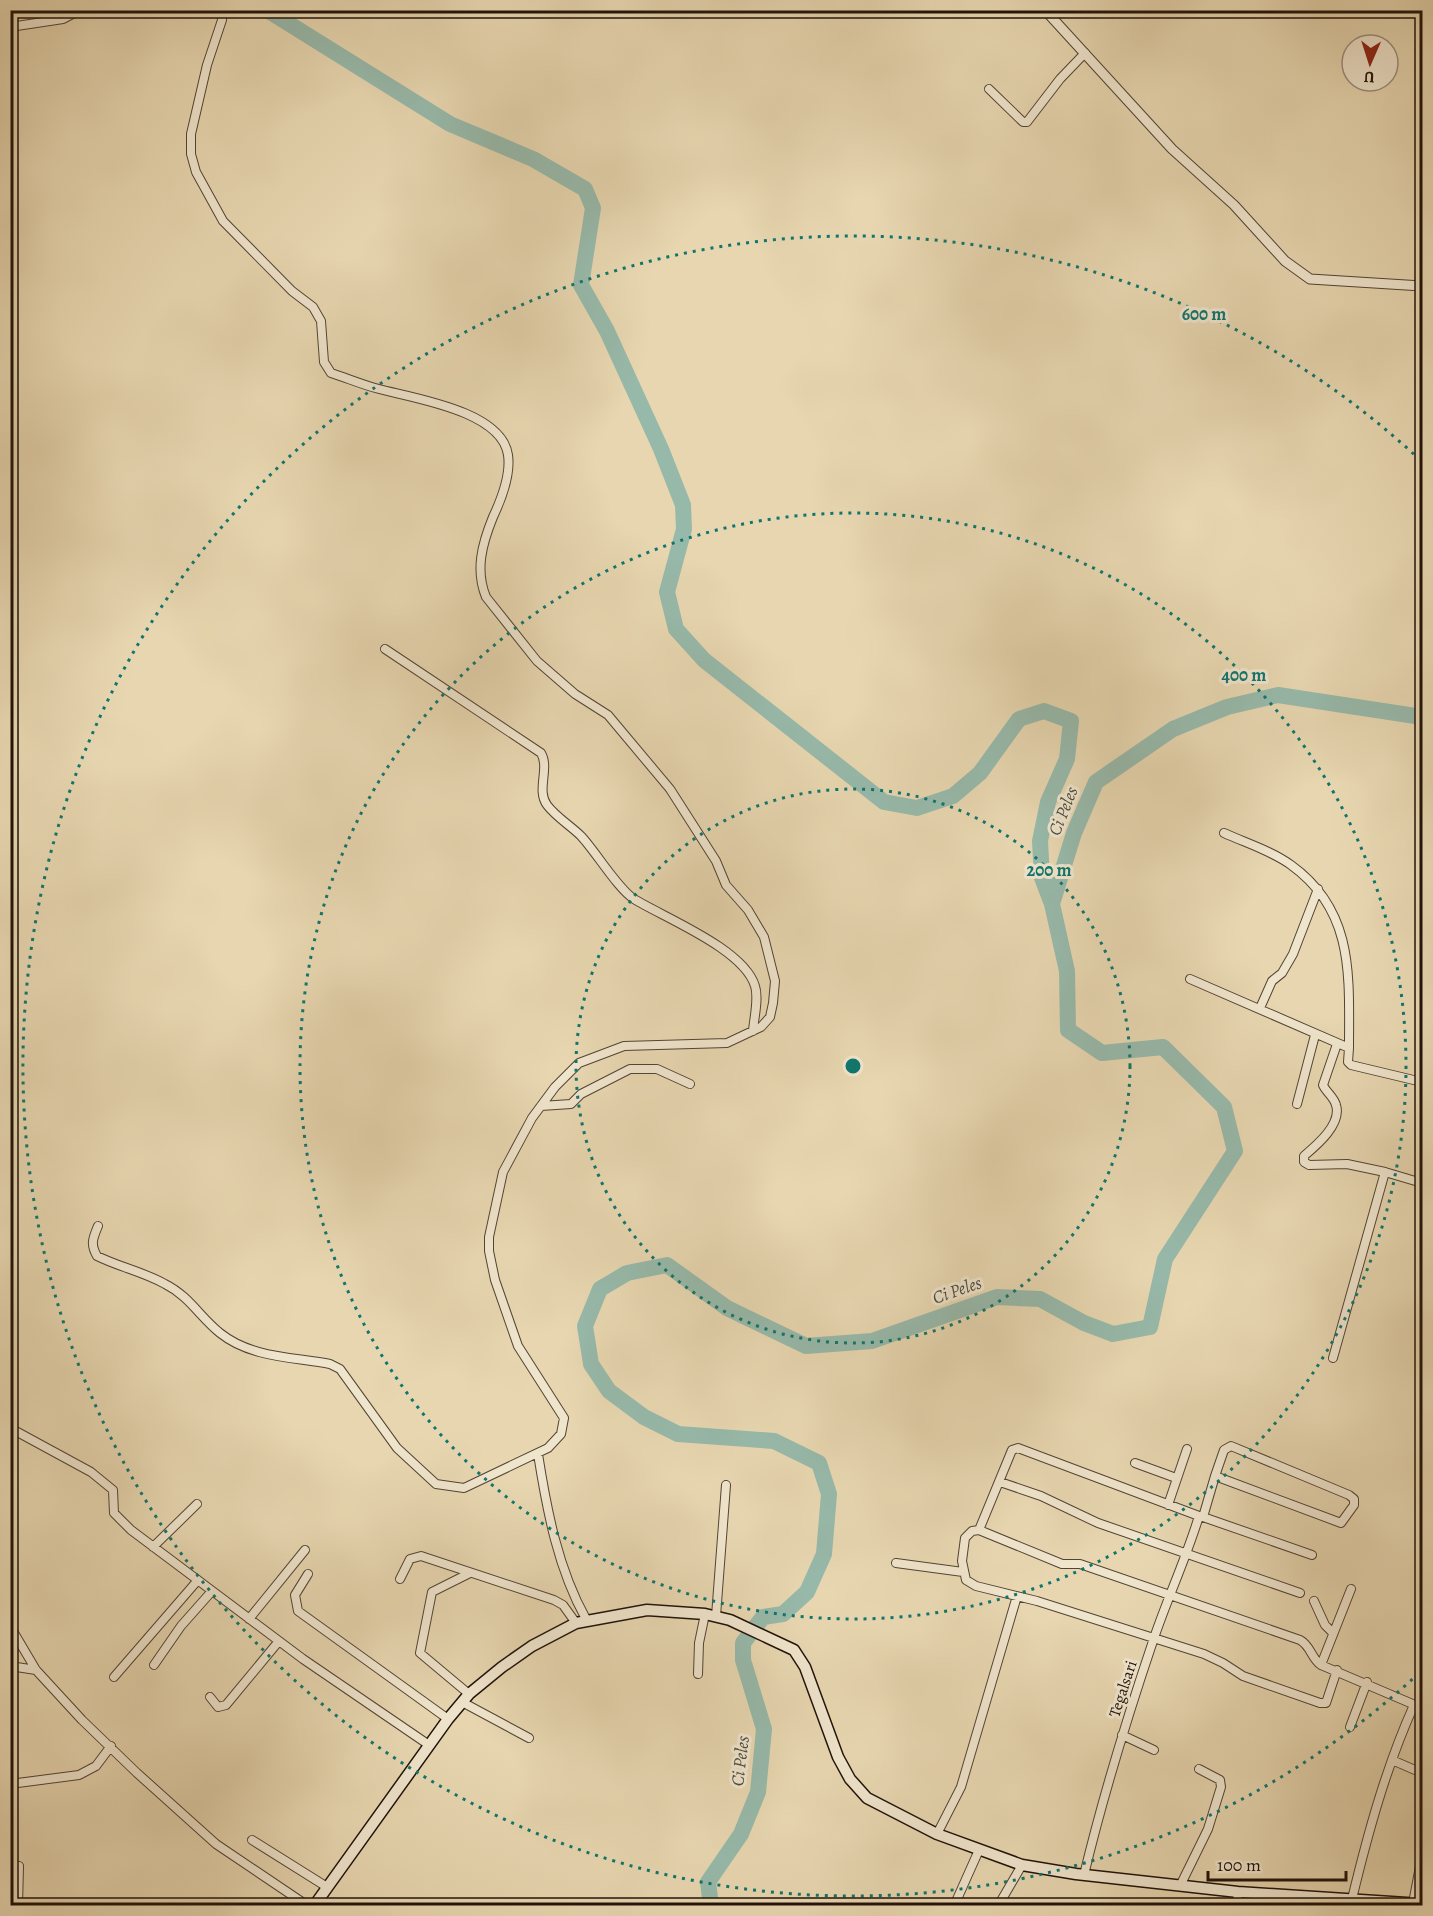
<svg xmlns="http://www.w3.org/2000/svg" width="1433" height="1916" font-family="Alegreya,serif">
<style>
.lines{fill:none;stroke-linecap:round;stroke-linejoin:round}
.river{stroke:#97b9aa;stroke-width:16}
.minor-casing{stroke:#524434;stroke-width:10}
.tertiary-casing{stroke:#524434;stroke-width:11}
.secondary-casing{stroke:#20130a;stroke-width:13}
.minor{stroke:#efe4cc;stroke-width:8}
.tertiary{stroke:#efe4cc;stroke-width:9}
.secondary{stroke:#efe4cc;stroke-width:10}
.ring{fill:none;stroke:#0f766e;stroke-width:3;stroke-dasharray:3 6}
.labels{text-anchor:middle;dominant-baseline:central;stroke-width:6;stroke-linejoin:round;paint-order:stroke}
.street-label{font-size:16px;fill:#20130a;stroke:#efe4cc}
.water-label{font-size:18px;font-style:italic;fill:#4a4d42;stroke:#efe4cc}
.centre{fill:#0f766e;stroke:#efe4cc;stroke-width:3}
.ring-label{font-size:18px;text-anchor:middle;font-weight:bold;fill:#0f766e;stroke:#efe4cc;stroke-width:6;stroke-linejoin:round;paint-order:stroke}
</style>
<rect width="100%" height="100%" fill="#e7d6b0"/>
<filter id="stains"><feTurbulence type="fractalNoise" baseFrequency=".00333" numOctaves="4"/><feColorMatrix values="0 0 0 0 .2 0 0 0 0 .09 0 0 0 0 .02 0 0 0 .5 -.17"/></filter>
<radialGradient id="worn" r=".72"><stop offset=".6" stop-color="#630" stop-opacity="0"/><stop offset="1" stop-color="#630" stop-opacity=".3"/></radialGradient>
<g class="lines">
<path class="river" d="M267,10L450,124L533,159L585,189L593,208L581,285L607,331L661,449L683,505L684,529L667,592L676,629L704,660L884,802L917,808L953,796L980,773L1019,719L1044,711L1071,721L1067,759L1048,802L1040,841L1042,878L1052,904
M711,1906L708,1882L741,1834L758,1792L764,1729L743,1660V1643L763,1617L783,1614L807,1592L824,1554L829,1494L819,1463L774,1441L678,1434L644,1417L609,1391L591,1364L585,1326L600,1289L627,1273L667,1265L727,1308L806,1346L872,1341L997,1297L1040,1299L1084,1323L1113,1334L1150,1327L1165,1259L1235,1151L1224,1107L1163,1047L1102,1053L1068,1030L1067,971L1052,904L1074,833L1096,782L1173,729L1227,707L1278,695L1422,717"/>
<g class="minor-casing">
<path id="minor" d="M10,27L63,19L80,10
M989,89L1023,122H1027L1060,79L1085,53
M385,649L541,753C550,768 536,790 547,805C556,817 571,826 581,836C596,852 618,889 634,899C665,918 744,949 755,986C759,998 754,1018 753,1031
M1224,833C1246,843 1272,851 1291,865C1355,911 1349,977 1349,1048
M1190,979L1349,1048L1348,1062L1351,1065L1422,1082
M1260,1008L1272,981L1282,973L1293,954L1318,889
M1337,1044L1323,1085C1326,1092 1334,1097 1336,1105C1342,1124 1317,1145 1304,1156V1162L1309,1165L1347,1164L1385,1172
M1297,1104L1315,1035
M541,1106L571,1104L581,1094L630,1069H657L690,1084
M98,1226C93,1238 90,1244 97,1256C119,1267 144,1272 165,1284C189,1296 200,1317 220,1333C251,1358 294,1357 330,1364L340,1369L397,1448L436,1484L464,1488L548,1448L561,1434L564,1418L518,1346L495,1280L489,1251V1237L503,1172L532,1118L555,1087L579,1063L624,1046L727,1043L761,1027L770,1017L773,1003L775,981L764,937L748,910L726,885L716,861L670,789L608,715L575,694L537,661L486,597C475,570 482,544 493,517C501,500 511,475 508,455C502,411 413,398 379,389C363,385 347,378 331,373L324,362L321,321L313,307L292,291L223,221L196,172L191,154V134L207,65L222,20L221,10
M1333,1358L1385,1172L1422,1183
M10,1428L91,1472L113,1490L114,1513L131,1530L303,1659L429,1745
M538,1454C547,1511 558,1569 586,1619
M1135,1463L1176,1478
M1000,1482L1041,1496L1098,1523L1300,1593
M1168,1505L1187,1449
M1199,1516L1018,1448L1012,1450L979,1530L972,1531L965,1538L962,1561L966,1580L976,1586L1037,1601L1204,1654L1223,1663L1243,1676L1320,1703H1326L1337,1670
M1199,1516L1203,1517L1215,1476L1341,1523L1354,1505V1499L1349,1495L1231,1446L1224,1450L1215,1476
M1203,1517L1312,1555
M979,1530L1062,1564H1080L1300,1640C1311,1646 1311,1658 1321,1665L1422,1708
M153,1547L197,1504
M896,1563L963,1572
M308,1574L295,1595L298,1611L448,1719
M400,1579L410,1559L421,1556L554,1600L563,1605L576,1623
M1314,1601L1325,1625L1333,1633
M716,1616L726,1485
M249,1619L305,1550
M10,1626L36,1670L82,1720L137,1773L216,1844L308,1906
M154,1665L181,1626L212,1591
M1321,1665L1351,1589
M10,1666L36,1670
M698,1674L699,1643L705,1614
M114,1677L198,1580
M469,1694L420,1653L432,1592L470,1573
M210,1697L218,1707L226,1705L279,1641
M462,1702L529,1738
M1350,1727L1367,1682
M1122,1735L1154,1750
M1392,1760L1415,1770H1422
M10,1784L79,1775L96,1766L111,1746
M937,1834L961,1787L1017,1596
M252,1840L327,1887
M1084,1875C1103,1796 1127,1718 1153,1641C1167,1599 1186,1559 1199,1516
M1180,1886L1208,1829L1221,1787L1220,1780L1199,1769
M1352,1899C1368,1833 1386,1767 1414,1705
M1413,1903L1422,1856
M18,1906L19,1866
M954,1906L979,1850
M998,1906L1022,1865
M1237,1906L1238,1892"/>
</g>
<g class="tertiary-casing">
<path id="tertiary" d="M1045,10L1172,149L1234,205L1285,261L1310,279L1422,286"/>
</g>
<g class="secondary-casing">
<path id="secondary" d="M314,1906L448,1719L469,1694L502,1667L532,1646L576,1623L647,1610L705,1614L730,1620L794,1650L805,1667L838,1757L850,1779L867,1798L937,1834L1022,1865L1076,1874L1238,1892L1422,1904"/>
</g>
<use href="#minor" class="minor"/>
<use href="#tertiary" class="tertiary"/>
<use href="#secondary" class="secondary"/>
</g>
<g class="ring">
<circle cx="853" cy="1066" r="277"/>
<circle cx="853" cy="1066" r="553"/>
<path d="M1419 1673A830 830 0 1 1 1419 459"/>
</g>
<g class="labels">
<g class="street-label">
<text transform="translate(1123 1689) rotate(-72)">Tegalsari</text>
</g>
<g class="water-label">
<text transform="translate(1063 811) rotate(-68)">Ci Peles</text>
<text transform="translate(957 1290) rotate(-19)">Ci Peles</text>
<text transform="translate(740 1761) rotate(-83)">Ci Peles</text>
</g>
</g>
<circle cx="853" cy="1066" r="9" class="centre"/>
<g class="ring-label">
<text x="1204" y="320">600 m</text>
<text x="1244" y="681">400 m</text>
<text x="1049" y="876">200 m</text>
</g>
<rect width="1433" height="1916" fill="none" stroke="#e7d6b0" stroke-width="36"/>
<rect x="12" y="12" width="1409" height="1892" fill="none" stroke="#20130a" stroke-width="3"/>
<rect x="18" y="18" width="1397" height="1880" fill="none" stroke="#20130a" stroke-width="1.5"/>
<g transform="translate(1370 63) rotate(183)"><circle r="28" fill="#efe4cc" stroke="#9c907e" stroke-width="1.5"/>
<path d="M0-4.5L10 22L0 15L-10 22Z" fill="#8f2418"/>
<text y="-9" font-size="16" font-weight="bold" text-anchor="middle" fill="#20130a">U</text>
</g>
<path d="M1208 1871v9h138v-9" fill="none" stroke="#20130a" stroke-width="3"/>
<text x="1217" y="1871" font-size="18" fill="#20130a" stroke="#efe4cc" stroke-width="4.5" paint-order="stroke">100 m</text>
<rect width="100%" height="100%" filter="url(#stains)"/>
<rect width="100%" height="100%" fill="url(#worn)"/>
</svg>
